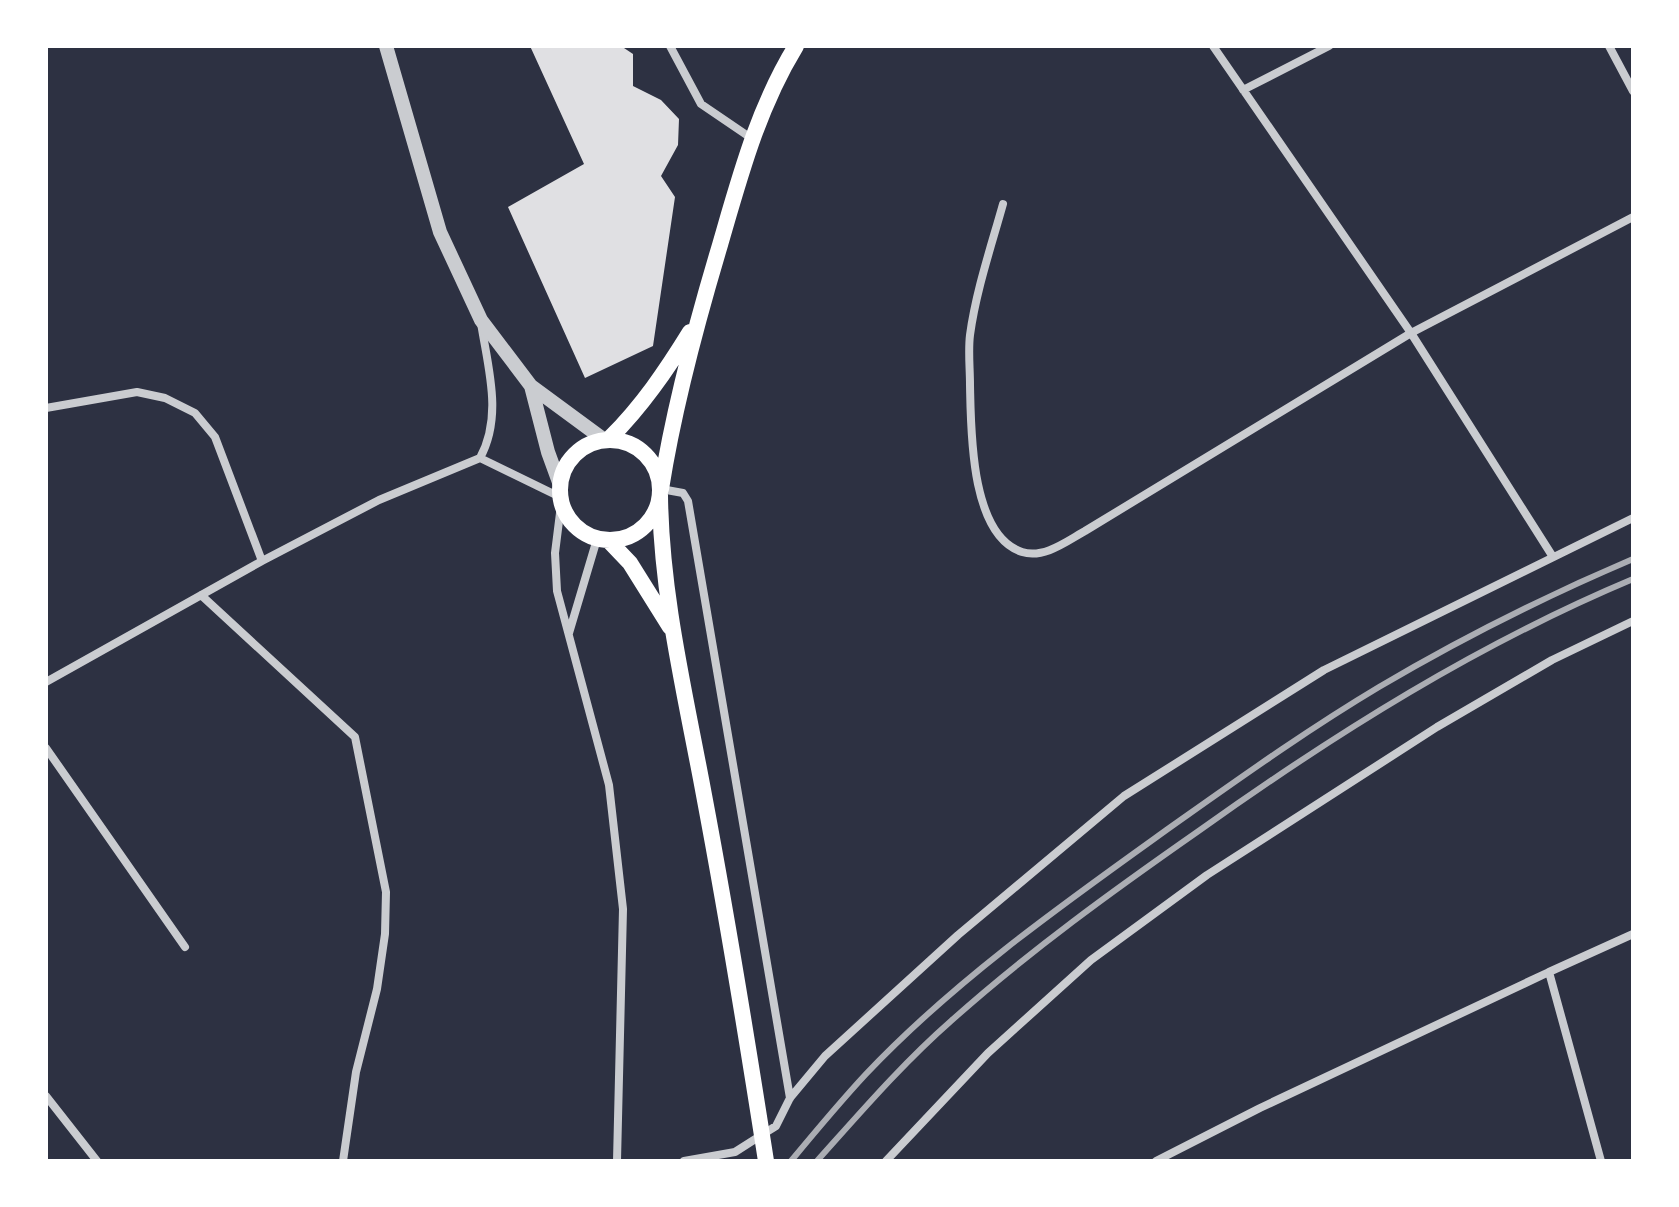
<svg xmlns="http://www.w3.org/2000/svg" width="1679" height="1207" font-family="'IBM Plex Serif',serif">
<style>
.building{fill:#e0e0e3}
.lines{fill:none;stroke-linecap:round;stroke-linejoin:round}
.minor{stroke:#caccd0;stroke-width:8}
.tertiary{stroke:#caccd0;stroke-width:14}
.secondary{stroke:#fff;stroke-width:16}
.rail{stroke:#abadb3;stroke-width:6}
</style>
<rect width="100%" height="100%" fill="#2d3142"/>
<path class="building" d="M530,46H621L633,54V86L661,100L679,119L678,145L661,176L675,197L653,346L585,378L508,207L584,164Z"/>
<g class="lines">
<path class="minor" d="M670,46L701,104L751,138
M1213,46L1411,333L1553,557
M1609,46L1633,91
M1243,90L1329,46
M1003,204C991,247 976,291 970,335C968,351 970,368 970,385C971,429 970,535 1022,552C1044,559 1067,541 1085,531L1411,333L1633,217
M46,408L137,392L165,398L195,413L215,437L262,561
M480,458L558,496
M661,489L683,493L688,501L790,1098
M561,505L555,553L557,591L609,785L623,909L617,1161
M201,595L355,737L386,892L385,934L377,989L356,1072L343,1161
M569,633L597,539
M46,682L262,561L379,500L480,458C503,416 488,368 481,323
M46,748L185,947
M1549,972L1633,934
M46,1096L97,1161
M684,1161L735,1152L776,1126L790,1098L825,1056L958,935L1124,796L1324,670L1633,518
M886,1161L988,1053L1091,960L1207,875L1437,727L1552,660L1633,621
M1156,1161L1260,1108L1549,972L1601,1161"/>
<path class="tertiary" d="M386,46L440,232L481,320L531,386L603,439
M531,386L548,452L560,485"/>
<path class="secondary" d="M610,438C642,406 666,371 690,332
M560 490a50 50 0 1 1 100 0a50 50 0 1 1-100 0Z
M661,489C674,406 696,325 720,245C740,176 758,108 796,46
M660,495C661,596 686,697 704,795C727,917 747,1039 766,1161
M609,541L630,563L670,627"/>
<path class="rail" d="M791,1161C815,1132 840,1102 866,1074C956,979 1066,902 1172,826C1240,778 1307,730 1379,687C1460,639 1546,596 1633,559
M817,1161C860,1113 902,1064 951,1021C1028,952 1114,890 1200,830C1336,733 1478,644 1633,579"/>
</g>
<rect width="1679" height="1207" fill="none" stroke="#ffffff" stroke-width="96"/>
</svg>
